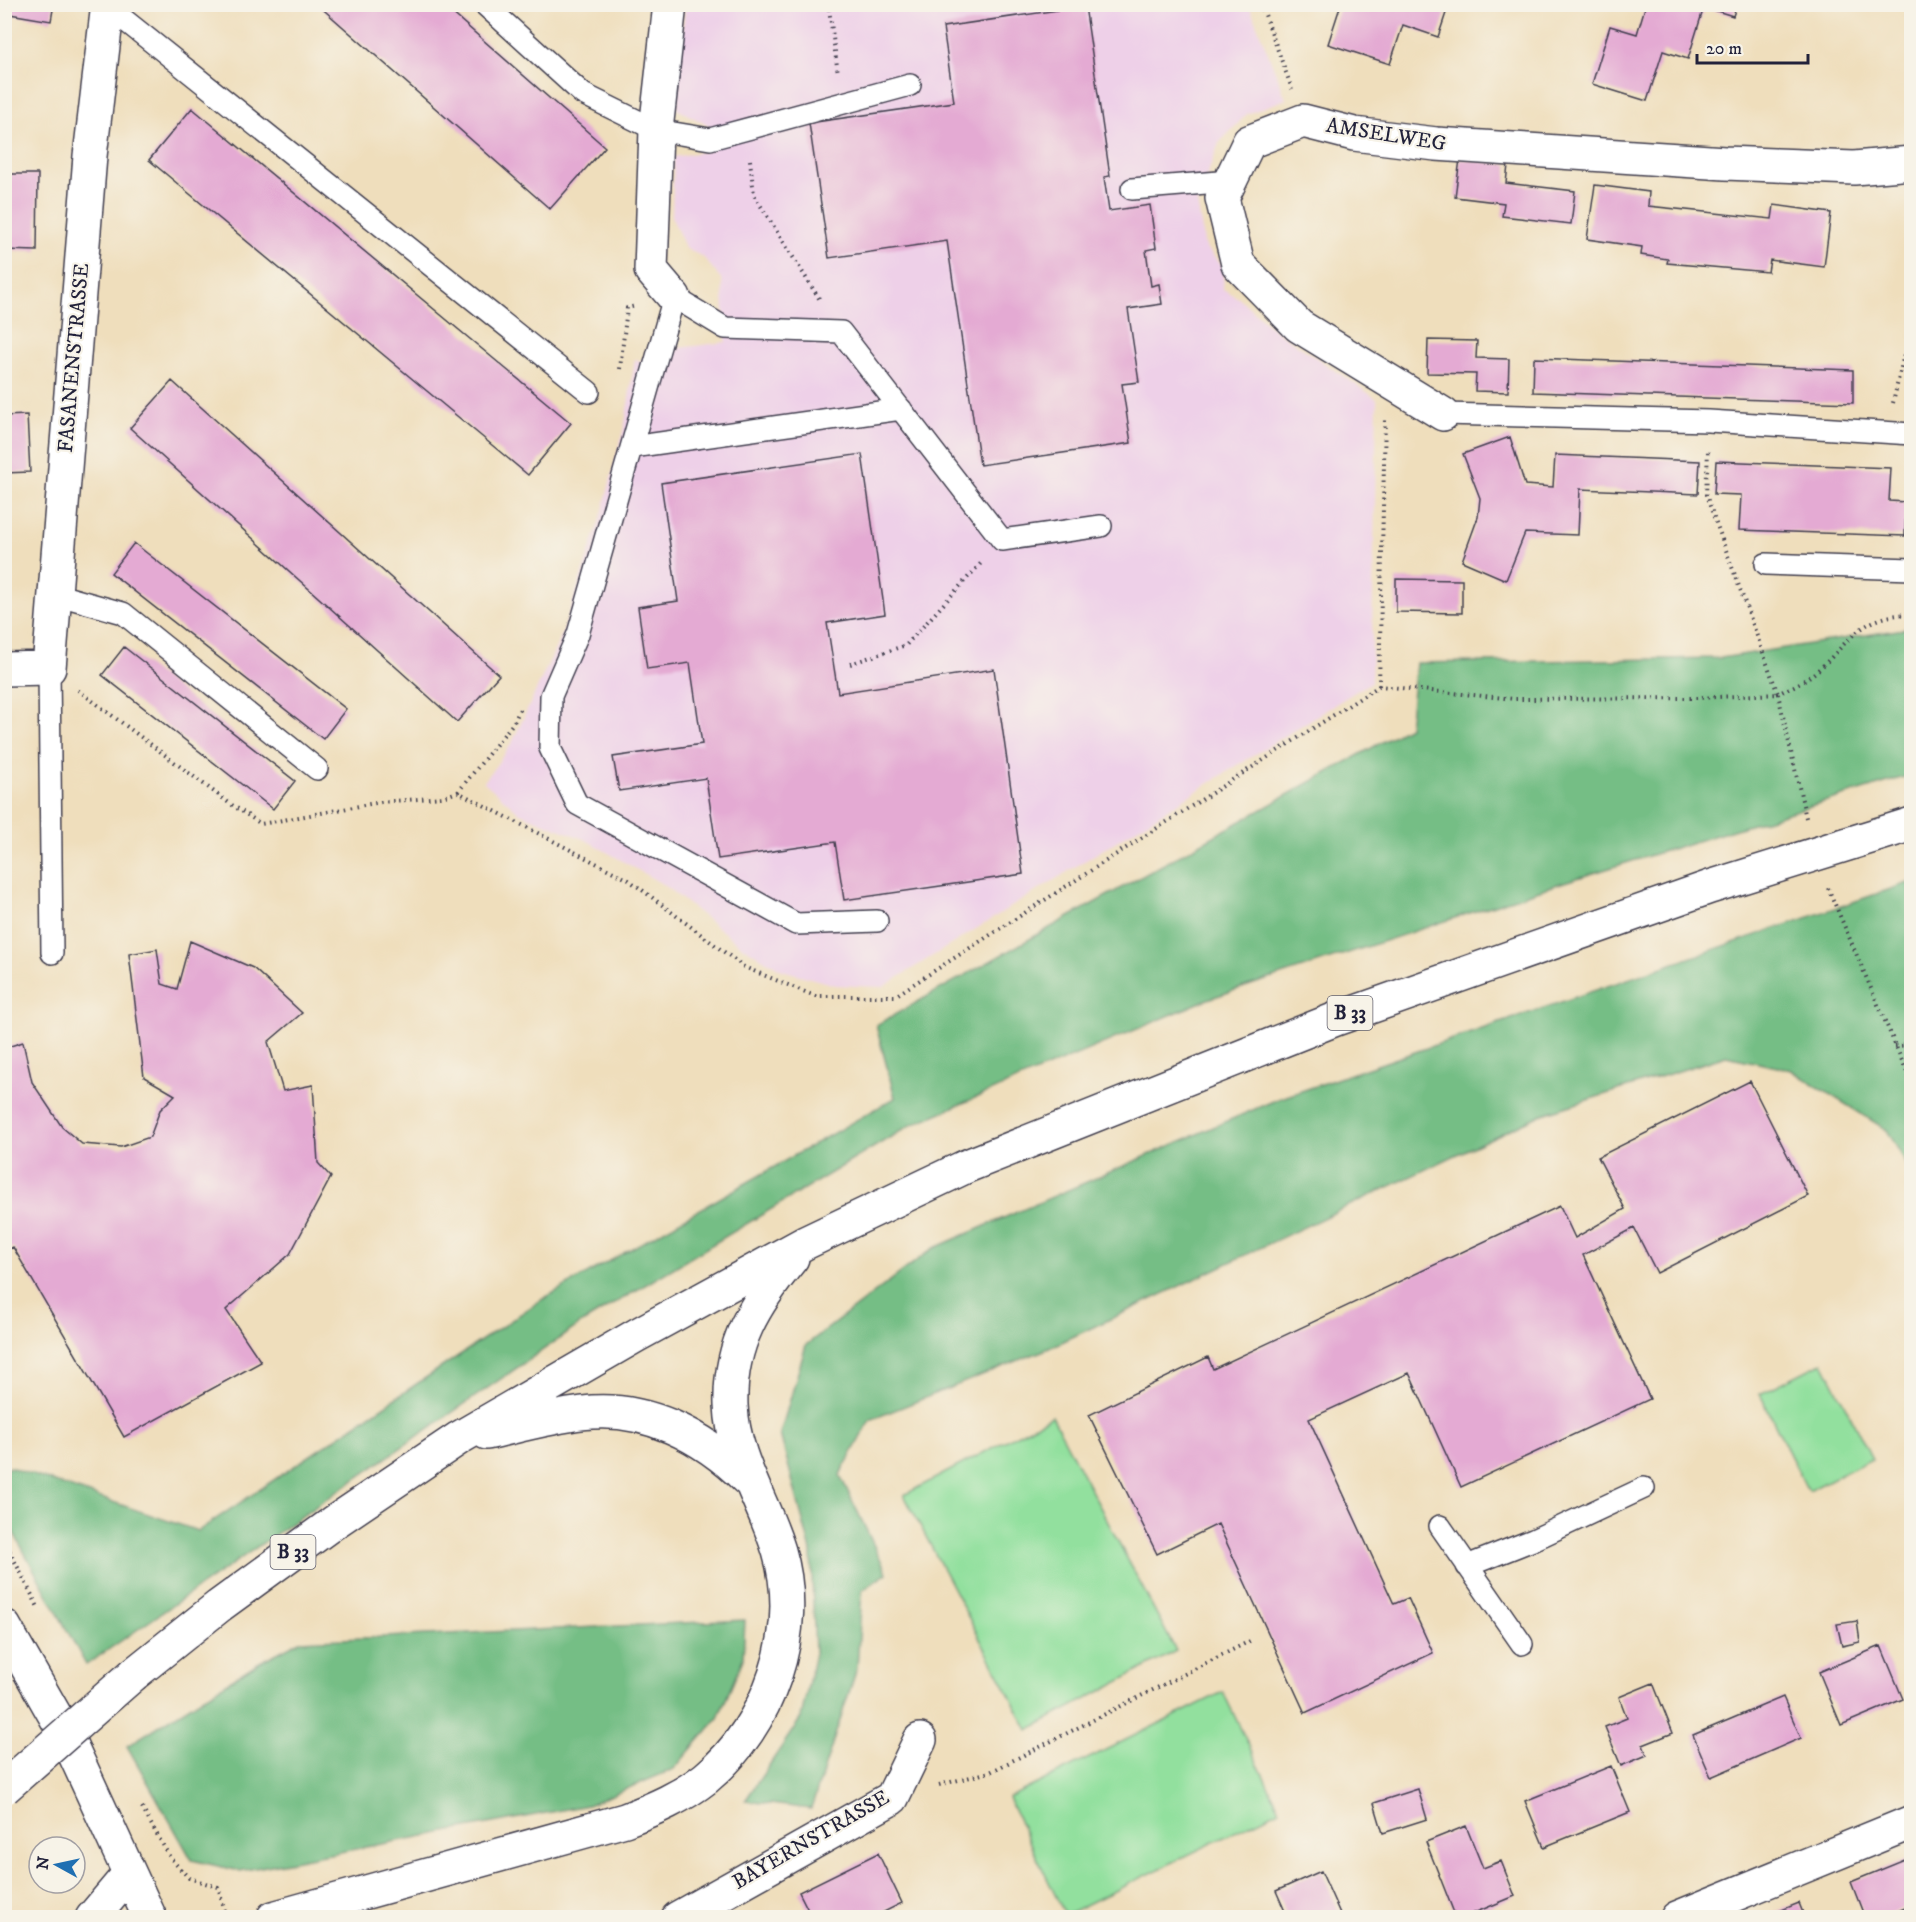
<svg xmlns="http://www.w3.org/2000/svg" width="1916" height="1922" font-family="'IM FELL DW Pica',serif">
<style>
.built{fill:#eed0e8}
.green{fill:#92e09e;stroke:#5a816c;stroke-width:1.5}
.forest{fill:#75be85;stroke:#4c7060;stroke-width:1.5}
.building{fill:#e4aad3}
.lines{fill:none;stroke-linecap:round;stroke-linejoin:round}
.lane-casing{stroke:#413e4e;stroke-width:24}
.street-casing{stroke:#413e4e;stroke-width:36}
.primary-casing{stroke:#413e4e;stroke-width:36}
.path{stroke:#413e4e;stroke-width:4;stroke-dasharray:1.5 4.5;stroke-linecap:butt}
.lane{stroke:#fff;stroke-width:21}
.street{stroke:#fff;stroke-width:33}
.primary{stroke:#fff;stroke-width:33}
.primary-bridge-casing{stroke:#413e4e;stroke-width:36;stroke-linecap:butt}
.primary-bridge{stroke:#fff;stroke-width:33}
.labels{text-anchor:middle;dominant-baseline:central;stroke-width:4.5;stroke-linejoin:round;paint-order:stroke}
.shield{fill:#f7f3e8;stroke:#62616f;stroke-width:1.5}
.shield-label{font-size:20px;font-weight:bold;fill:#22223b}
.street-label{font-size:21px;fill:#22223b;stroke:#f7f3e8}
</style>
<rect width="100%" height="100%" fill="#f7f3e8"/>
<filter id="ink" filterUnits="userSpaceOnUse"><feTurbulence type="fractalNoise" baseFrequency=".0167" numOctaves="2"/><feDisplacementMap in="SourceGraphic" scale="12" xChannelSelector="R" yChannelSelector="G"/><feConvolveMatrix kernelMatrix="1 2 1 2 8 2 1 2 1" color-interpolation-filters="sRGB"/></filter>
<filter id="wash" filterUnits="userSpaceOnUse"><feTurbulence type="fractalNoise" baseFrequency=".008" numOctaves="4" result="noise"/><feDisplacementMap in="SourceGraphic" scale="24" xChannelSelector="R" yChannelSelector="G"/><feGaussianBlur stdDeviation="1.35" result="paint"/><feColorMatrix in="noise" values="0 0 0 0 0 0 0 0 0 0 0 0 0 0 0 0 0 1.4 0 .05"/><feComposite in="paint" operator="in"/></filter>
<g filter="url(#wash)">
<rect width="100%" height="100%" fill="#efdebc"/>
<path class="built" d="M685,5H1249L1286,99L1247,114L1219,143L1197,202L1205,247L1224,268L1223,289L1240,299L1272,328L1377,399L1371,682L883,987L835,985L782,970L740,945L664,885L586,840L520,813L484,782L512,743L563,632L603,510L625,423L635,359L667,371L678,348L726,342L722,280L704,258L685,247L672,218L674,157L712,150L709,126L677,109Z"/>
<path class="green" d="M1823,1362L1872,1459L1808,1491L1760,1394Z
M1052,1416L1176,1651L1028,1730L904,1495Z
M1223,1692L1280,1810L1065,1915L1008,1798Z"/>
<path class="forest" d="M1911,628V775L1561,883L1208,999L909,1126L582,1323L86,1665L5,1517V1470L10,1467L198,1531L543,1299L895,1098L876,1025L1409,727L1416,663L1721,658Z
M1911,882V1172L1887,1130L1791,1070L1726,1056L1540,1115L1047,1349L870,1420L840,1475L887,1573L862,1591L857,1668L811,1809L745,1801L801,1718L815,1653L811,1551L780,1434L806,1345L932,1249L1278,1099Z
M745,1620L743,1659L718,1718L674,1769L588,1805L240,1871L192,1860L127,1746L258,1663L300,1641Z"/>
<g id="blocks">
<path class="building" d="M4,4H54L51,21L4,13Z
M317,4H442L605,147L550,209Z
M1341,4H1449L1438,37L1403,25L1390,64L1328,44Z
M1476,4H1494L1492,10Z
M1646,4H1737L1733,16L1704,7L1688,59L1663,51L1647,101L1592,84L1610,26L1637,34Z
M1085,6L1110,176L1104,177L1109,211L1150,205L1156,248L1146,250L1151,286L1159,284L1162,304L1128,309L1139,382L1122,384L1131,443L980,465L947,241L829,258L809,123L954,102L943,27Z
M192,108L571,423L528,475L149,160Z
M1460,159L1508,165L1506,183L1575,191L1571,224L1502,216L1504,203L1455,197Z
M4,174H38L37,251L4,250Z
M1595,185L1649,192L1648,206L1772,219L1774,205L1831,213L1824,267L1770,260L1768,272L1667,263L1668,259L1641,255L1642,247L1587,239Z
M1428,340L1477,341L1476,358L1509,359L1508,392L1475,391L1476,374L1427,373Z
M1534,358L1853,370V403L1533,392Z
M172,381L499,675L457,722L130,428Z
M27,415L30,472L4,473V416Z
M1510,437L1525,485L1553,487L1555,455L1700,461L1698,494L1580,489L1578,535L1525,533L1506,580L1462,561L1478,517L1480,498L1463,454Z
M862,454L885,614L827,623L838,693L994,669L1023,874L844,900L835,842L718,859L706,778L619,791L613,757L702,744L690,663L647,669L638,607L678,601L661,483Z
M1716,461L1891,468L1889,501L1906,502L1905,536L1739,530L1741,495L1714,494Z
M134,543L346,709L323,739L111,573Z
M1396,579L1462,580V613L1396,612Z
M124,647L295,781L273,809L102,675Z
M190,941L253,968L302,1013L268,1042L283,1091L313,1085L318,1163L331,1177L290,1254L226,1310L261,1362L124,1437L13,1247L4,1252V1048L23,1042L32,1082L62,1127L82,1144L121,1147L150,1137L160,1110L175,1095L144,1077L129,954L157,949L162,984L177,989Z
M1750,1081L1808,1196L1657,1273L1634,1228L1583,1255L1650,1399L1461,1487L1409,1373L1309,1419L1394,1604L1408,1598L1433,1653L1305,1713L1218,1524L1157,1554L1089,1415L1208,1357L1213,1369L1560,1206L1575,1238L1625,1209L1598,1157Z
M1857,1621L1860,1642L1842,1646L1837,1624Z
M1881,1646L1903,1699L1841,1725L1819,1672Z
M1653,1683L1673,1733L1643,1745L1647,1755L1621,1766L1605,1727L1627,1718L1619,1697Z
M1783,1697L1801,1738L1711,1777L1693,1735Z
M1611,1766L1630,1812L1544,1847L1525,1801Z
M1418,1789L1427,1819L1383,1833L1374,1803Z
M1466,1826L1483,1868L1501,1861L1515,1896L1462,1918H1456L1426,1842Z
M878,1853L902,1903L872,1918H812L799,1892Z
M1912,1857V1905L1882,1918H1865L1851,1882Z
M1321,1871L1342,1918H1288L1276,1891Z
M1799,1903L1805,1918H1764V1917Z"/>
</g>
</g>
<g filter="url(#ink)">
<use href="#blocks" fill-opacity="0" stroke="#413e4e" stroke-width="1.5"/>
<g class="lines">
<g class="lane-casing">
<path id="lane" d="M484,4L583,94L656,130L710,139L910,85
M107,6L589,392
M1132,189L1231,181
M1443,414L1709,421L1912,434
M632,447L901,409
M1766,564L1912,569
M55,594L123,613L317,769
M49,668L52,953
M877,921L796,924L577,804L550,748L551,696L578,634L674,297L725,328L841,332L1002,540L1101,526
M1440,1526L1522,1644
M1467,1566L1533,1540L1644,1488"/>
</g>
<g class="street-casing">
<path id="street" d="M670,4L656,130L651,270L674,297
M1443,414L1299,326L1238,264L1222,198L1249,142L1303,121L1354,134L1436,144L1725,163L1854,168L1912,163
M4,669L49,668L90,156L108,4
M92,1918L129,1874
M678,1918L892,1798L920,1740
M1677,1918L1912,1822"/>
</g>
<g class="primary-casing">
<path id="primary" d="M487,1433C518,1426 550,1417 582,1413C645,1405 704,1436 747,1479
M4,1626L65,1733L150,1918
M134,1674L219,1606L333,1523L459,1438L637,1335L805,1243L967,1166L1336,1019L1710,887L1912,824
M273,1918L625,1820C654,1809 682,1797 706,1778C769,1726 803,1631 779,1551C764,1502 733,1458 731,1405C729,1344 755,1303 792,1258"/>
</g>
<path class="path" d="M1261,4L1292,89
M829,9L838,73
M750,160L754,195L820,300
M620,369L627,308L636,306
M1893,403L1904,354L1912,349
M850,664L906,645L983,561
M1379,686L1385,419
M78,690L229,803L261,824L381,802L443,797L458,792L629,880L744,967L815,996H895L1379,686L1515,699L1697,698L1778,694L1706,495L1708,451
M458,792L514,722L520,709
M1806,818L1778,694C1786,689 1796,686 1803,681C1847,653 1850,615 1912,614
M1828,888L1912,1084
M1895,1046L1912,1045
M4,1540L39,1609
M939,1785L990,1772L1250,1641
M142,1808L171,1859L189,1878L218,1887L227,1918"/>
<use href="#lane" class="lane"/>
<use href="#street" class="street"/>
<use href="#primary" class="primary"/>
<g class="primary-bridge-casing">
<path id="primary-bridge" d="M4,1788L134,1674"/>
</g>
<use href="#primary-bridge" class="primary-bridge"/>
</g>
</g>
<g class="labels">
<g class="shield">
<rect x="1327.5" y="996" width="45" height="34" rx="4.5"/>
<rect x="270.5" y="1535" width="45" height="34" rx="4.5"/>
</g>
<g class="shield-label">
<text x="1350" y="1013">B 33</text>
<text x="293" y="1552">B 33</text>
</g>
<g class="street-label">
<text transform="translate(1386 135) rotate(9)">AMSELWEG</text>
<text transform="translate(74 358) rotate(-85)">FASANENSTRASSE</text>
<text transform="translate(811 1840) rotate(-30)">BAYERNSTRASSE</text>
</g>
</g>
<rect width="1916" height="1922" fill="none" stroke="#f7f3e8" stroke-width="24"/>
<g transform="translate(57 1865) rotate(278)"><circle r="28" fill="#f7f3e8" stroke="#a29fa3" stroke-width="1.5"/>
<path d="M0-4.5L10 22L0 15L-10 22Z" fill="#1f6fb2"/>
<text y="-9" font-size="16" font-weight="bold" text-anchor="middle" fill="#22223b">N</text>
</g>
<path d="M1697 54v9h111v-9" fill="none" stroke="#22223b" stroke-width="3"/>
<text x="1706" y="54" font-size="18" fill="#22223b" stroke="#f7f3e8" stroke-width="4.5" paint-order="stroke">20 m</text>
</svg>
